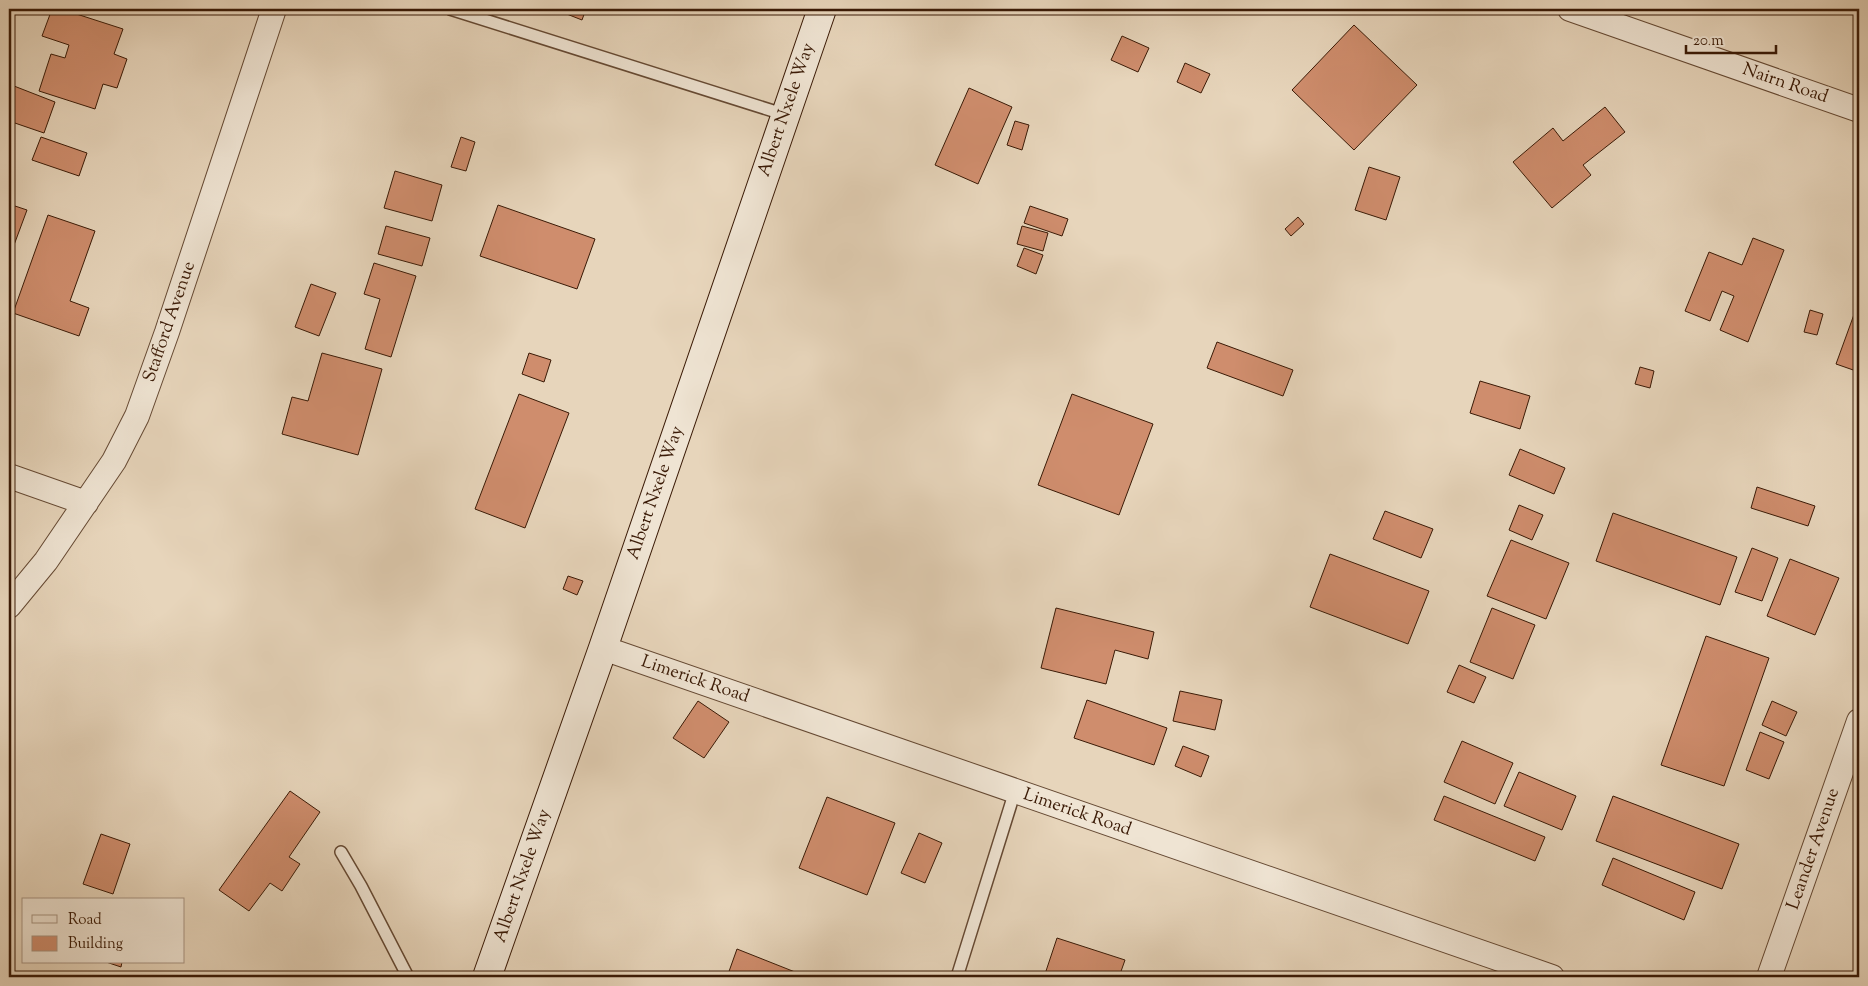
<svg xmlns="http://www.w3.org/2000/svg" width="1868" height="986" font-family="'Sorts Mill Goudy',serif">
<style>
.building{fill:#cf8d6d;stroke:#3a1a06}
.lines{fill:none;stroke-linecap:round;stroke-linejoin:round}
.service-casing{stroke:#654933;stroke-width:14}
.minor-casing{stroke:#654933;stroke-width:26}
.secondary-casing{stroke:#3a1a06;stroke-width:30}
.service{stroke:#efe4d3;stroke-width:11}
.minor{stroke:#efe4d3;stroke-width:24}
.secondary{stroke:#efe4d3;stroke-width:28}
.labels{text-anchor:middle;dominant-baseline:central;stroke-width:4;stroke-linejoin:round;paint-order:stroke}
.street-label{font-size:18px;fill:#3a1a06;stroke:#efe4d3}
</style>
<rect width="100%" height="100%" fill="#e7d5bb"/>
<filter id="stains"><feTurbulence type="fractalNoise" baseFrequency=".004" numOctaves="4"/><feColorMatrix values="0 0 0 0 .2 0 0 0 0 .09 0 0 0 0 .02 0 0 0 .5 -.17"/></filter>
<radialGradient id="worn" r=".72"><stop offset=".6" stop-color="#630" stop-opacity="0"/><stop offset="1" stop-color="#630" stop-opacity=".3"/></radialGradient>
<path class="building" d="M52,9H61L123,29L114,54L127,59L117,88L103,84L95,109L39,91L51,54L65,58L69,45L42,36Z
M554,9H586L582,20Z
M1354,25L1417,85L1354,150L1292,90Z
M1122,36L1149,48L1138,72L1111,60Z
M1185,63L1210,74L1201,93L1177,82Z
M14,86L55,102L44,133L9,121V99Z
M969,88L1012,107L978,184L935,165Z
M1605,107L1625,132L1583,165L1591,175L1552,208L1513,162L1553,128L1563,141Z
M1015,121L1029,125L1022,150L1007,145Z
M41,137L87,153L79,176L32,160Z
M461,137L475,142L466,171L451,167Z
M1369,167L1400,177L1386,220L1355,210Z
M395,171L442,185L432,221L384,208Z
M9,204L27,210L14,245L9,243Z
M498,205L595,239L577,289L480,256Z
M1030,206L1068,219L1062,236L1024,223Z
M48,215L95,231L70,301L89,308L79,336L13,313Z
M1298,217L1304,224L1291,236L1285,229Z
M386,226L430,238L422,266L378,254Z
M1022,226L1048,233L1043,251L1017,244Z
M1753,238L1784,250L1748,342L1720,330L1734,296L1722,291L1710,321L1685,311L1709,252L1742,265Z
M1024,248L1043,255L1036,274L1017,266Z
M374,263L416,276L391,357L365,349L380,299L364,294Z
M311,284L336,293L319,336L295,327Z
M1856,309L1859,310V372L1836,364Z
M1810,310L1823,314L1817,335L1804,332Z
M1217,342L1293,370L1283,396L1207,368Z
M322,353L382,369L358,455L282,434L292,397L308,401Z
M529,353L551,360L544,382L522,374Z
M1640,367L1654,371L1650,388L1635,384Z
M1480,381L1530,396L1520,429L1470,413Z
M519,394L569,413L525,528L475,509Z
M1072,394L1153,424L1119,515L1038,485Z
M1520,449L1565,468L1554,494L1509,475Z
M1757,487L1815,506L1808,526L1751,508Z
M1519,505L1543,515L1532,540L1509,530Z
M1385,511L1433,529L1421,558L1373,539Z
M1613,513L1737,557L1720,605L1596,561Z
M1511,540L1569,563L1546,619L1487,596Z
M1752,548L1778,558L1762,601L1735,592Z
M1330,554L1429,591L1408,644L1310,607Z
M1790,559L1839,578L1815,635L1767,616Z
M568,576L583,581L577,595L563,589Z
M1056,608L1154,632L1148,659L1115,650L1106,684L1041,668Z
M1492,608L1535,625L1513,679L1470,662Z
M1706,636L1769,658L1724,786L1661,765Z
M1459,665L1486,677L1474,703L1447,692Z
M1180,691L1222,700L1215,730L1173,721Z
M1087,700L1167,728L1154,765L1074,738Z
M698,701L729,722L704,758L673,738Z
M1772,701L1797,712L1786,736L1762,725Z
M1760,732L1784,742L1769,779L1746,770Z
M1462,741L1513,763L1495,804L1444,782Z
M1183,746L1209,756L1201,777L1175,766Z
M1519,772L1576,796L1562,830L1504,806Z
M290,791L320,812L289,857L300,864L282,891L270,883L249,911L219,890Z
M1444,796L1545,837L1535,861L1434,820Z
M1613,796L1739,844L1722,889L1596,841Z
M827,797L895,823L867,895L799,868Z
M919,833L942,843L925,883L901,873Z
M101,834L130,844L113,894L83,884Z
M1613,858L1695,892L1684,920L1602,885Z
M1057,938L1125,960L1119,977H1044Z
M737,949L795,972L793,977H727Z
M106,962H122L121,967Z"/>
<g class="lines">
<g class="service-casing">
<path id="service" d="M450,9L786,115
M341,852L361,886L408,977
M957,977L1015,791"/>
</g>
<g class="minor-casing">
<path id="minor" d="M1570,9L1859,110
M9,476L86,503
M9,606L46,561L114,461L137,416L167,332L274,9
M603,648L1552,977
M1769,977L1859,721"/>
</g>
<g class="secondary-casing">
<path id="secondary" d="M487,977L603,648L822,9"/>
</g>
<use href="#service" class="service"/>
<use href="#minor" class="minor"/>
<use href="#secondary" class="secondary"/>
</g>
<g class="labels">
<g class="street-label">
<text transform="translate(1785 84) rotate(19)">Nairn Road</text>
<text transform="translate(787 110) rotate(-71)">Albert Nxele Way</text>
<text transform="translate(170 322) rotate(-71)">Stafford Avenue</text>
<text transform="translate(656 493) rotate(-71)">Albert Nxele Way</text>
<text transform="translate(695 680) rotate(19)">Limerick Road</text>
<text transform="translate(1077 813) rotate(19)">Limerick Road</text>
<text transform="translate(1814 849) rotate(-71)">Leander Avenue</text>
<text transform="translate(523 876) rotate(-71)">Albert Nxele Way</text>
</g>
</g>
<rect width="1868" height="986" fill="none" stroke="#e7d5bb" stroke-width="30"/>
<rect x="10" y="10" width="1848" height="966" fill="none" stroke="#3a1a06" stroke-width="2.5"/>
<rect x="15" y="15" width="1838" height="956" fill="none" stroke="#3a1a06"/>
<rect x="22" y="898" width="162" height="65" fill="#efe4d3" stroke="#a79381"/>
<rect x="32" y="915" width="25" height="8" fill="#efe4d3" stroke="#a79381"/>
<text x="68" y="924" font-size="15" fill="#3a1a06">Road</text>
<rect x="32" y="936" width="25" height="15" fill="#cf8d6d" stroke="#a79381"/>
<text x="68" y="948" font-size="15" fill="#3a1a06">Building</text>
<path d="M1686 45v8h90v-8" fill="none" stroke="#3a1a06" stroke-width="2.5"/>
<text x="1693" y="45" font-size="15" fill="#3a1a06" stroke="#efe4d3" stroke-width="4" paint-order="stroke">20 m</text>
<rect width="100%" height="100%" filter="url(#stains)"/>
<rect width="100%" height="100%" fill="url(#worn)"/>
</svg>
